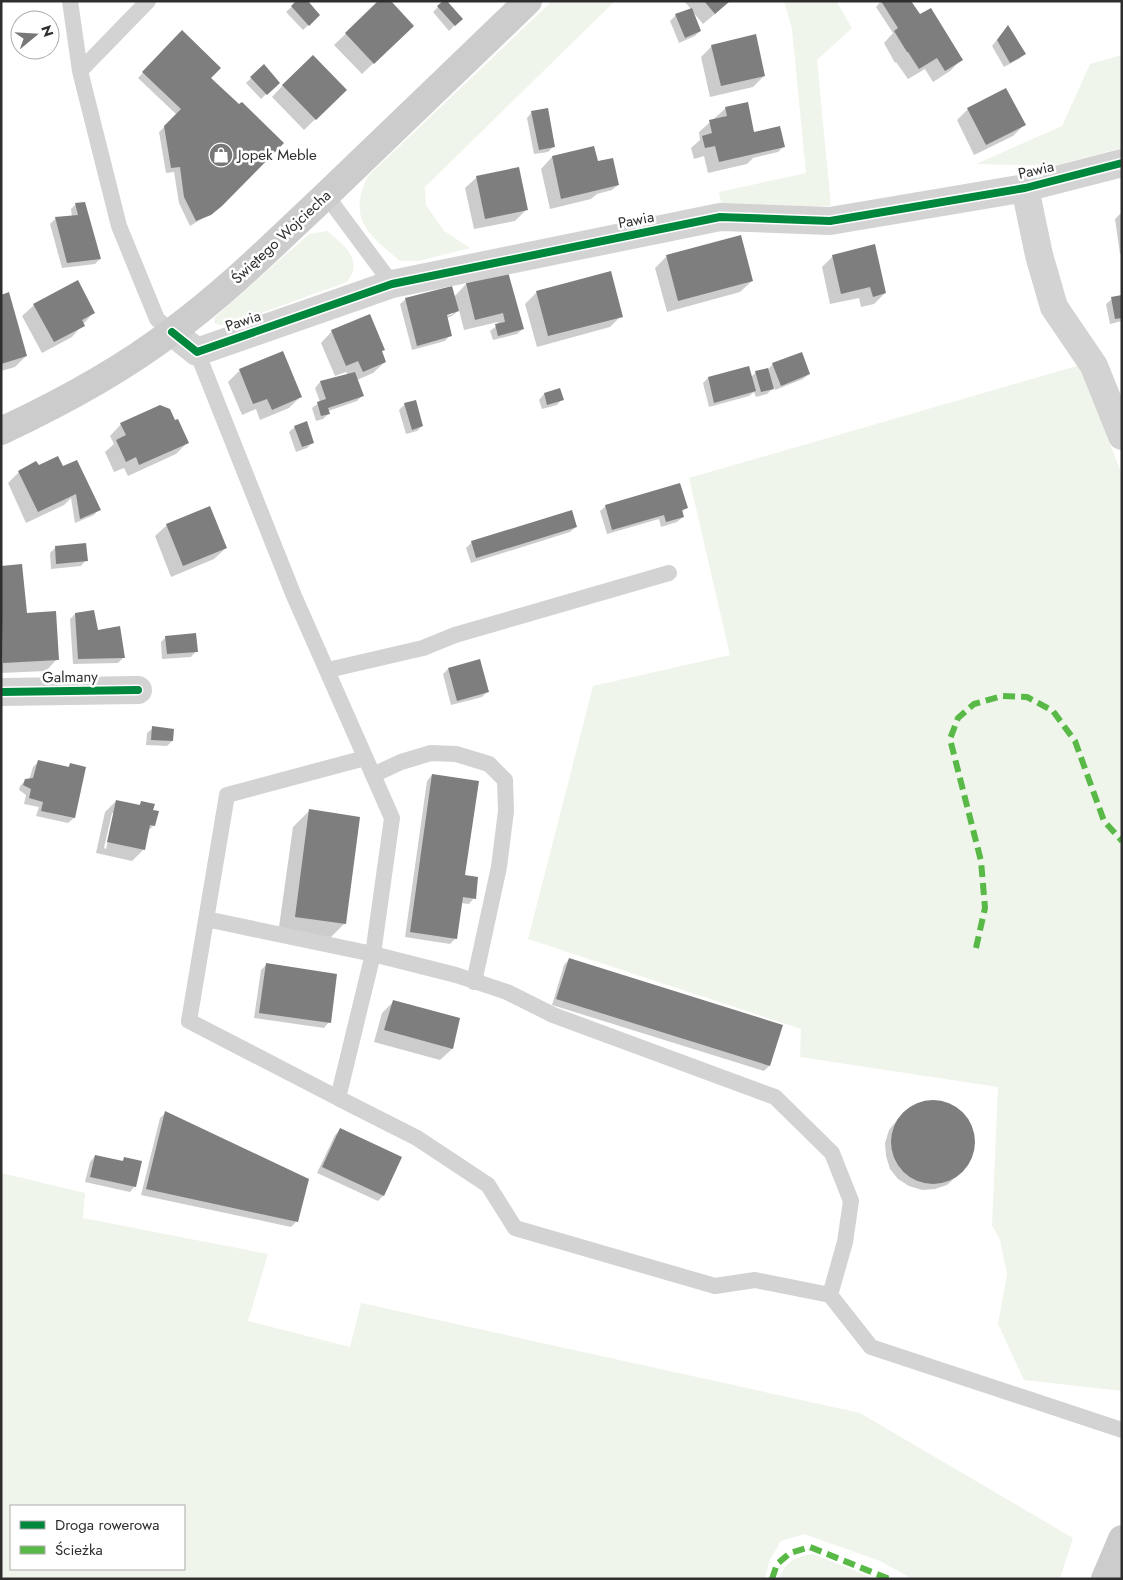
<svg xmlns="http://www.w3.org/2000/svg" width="1123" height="1580" font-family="Jost,sans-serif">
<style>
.green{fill:#f0f5eb;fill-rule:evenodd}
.shadow{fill:#0003;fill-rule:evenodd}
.building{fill:#7e7e7e}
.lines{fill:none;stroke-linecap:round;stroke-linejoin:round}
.lane{stroke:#d3d3d3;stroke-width:16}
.street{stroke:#d3d3d3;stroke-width:28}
.secondary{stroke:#ccc;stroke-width:28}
.quiet{stroke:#58b947;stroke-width:6;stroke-dasharray:12 6;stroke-linecap:butt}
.cycleway-casing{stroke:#fff;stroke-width:11}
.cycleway{stroke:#00873e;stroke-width:8}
.labels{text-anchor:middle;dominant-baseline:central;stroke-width:5;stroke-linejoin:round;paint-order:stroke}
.poi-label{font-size:15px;fill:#2e2e2e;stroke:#fff;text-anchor:start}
.street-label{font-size:15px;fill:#2e2e2e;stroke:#fff}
</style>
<rect width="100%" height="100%" fill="#fff"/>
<path class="green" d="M552,1H615L425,187L426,205L444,231L470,248L418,261H400C368,234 347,219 368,176Z
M784,1H836L852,28L817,60L831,206L722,208L719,192L806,173L792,29Z
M1122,55V148L1053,166L976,164L1062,126L1090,64Z
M327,231C338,240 357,253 353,271C352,274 349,279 347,282L250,317L221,325L214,323L215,317L309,234Z
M1080,365L1122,475V1391L1024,1380L998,1324L1007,1274L1000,1240L992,1225L998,1087L800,1057L801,1029L528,939L593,686L730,655L689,478Z
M1,1173L85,1193L83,1218L268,1254L248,1321L350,1347L361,1303L860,1413L1073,1538L1060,1579H913L880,1561L804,1534L781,1541L770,1559L765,1579H1ZM184,1506V1569H11V1506Z
M812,1554L854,1570L873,1579H779C785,1562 795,1557 812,1554Z"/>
<path class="shadow" d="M298,1L319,15L303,30L286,12Z
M380,1L401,37L362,74L334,45Z
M444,1L461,19L449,31L433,12Z
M684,1H730L703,24L693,12L700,31L695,36L679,43L670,21L676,15L691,9Z
M881,1H910L918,14L961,60L950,71L933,82L925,69L908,79L896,62L895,63L884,43L893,33L876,7Z
M182,32L209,78L215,211L190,226L179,203L174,172L166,173L159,132L177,115L138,78Z
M1003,32L1024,54L1019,59L1004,67L992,46Z
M712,46L764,76L753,87L710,97L701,57Z
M264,66L279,82L261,99L246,83Z
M283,85L334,101L304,130L272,97Z
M726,108L754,133L783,147L778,152L753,158L747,164L708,173L704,156L694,159L691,148L700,140L699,132Z
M968,109L1025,124L1013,136L974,155L957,120Z
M532,112L554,146L548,152L534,154L527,118Z
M593,148L597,164L618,185L612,190L597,194L591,199L550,209L541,169L552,157Z
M477,177L526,210L515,221L474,229L465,188Z
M76,204L100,259L95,264L62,268L50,224L56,218L72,217L71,209Z
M1120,214H1122V254H1120L1115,219Z
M667,256L752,281L740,292L667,312L655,268Z
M833,256L885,293L874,304L861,307L859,298L830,304L822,267Z
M507,274L523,329L517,334L493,340L490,331L499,324L498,322L464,330L459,310L452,316L447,318L450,335L445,341L412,350L400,304L406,299L454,297L466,284ZM453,312V314L441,318Z
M537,292L621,316L610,327L537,347L525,304Z
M1,296L26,356L15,367L1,371Z
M1122,296V321L1110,324L1106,304L1112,299Z
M34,305L93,313L72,337L42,353L22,316Z
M332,331L384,349L381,352L385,362L373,373L357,380L362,396L357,401L328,411L329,413L323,419L316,421L312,408L320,402L315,388L320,382L348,375L346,372L335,376L321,343Z
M773,364L809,374L803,379L775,390L774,387L767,394L756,397L754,392L749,396L709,407L703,383L708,378L751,377L756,372L768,369Z
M240,370L300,397L289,408L260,420L256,409L242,415L228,382Z
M560,390L562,399L557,405L542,409L539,400L544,394Z
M405,404L422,426L417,431L406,434L399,410Z
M121,424L187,443L176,454L128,476L124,468L114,472L105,452L114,444L110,436Z
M295,427L312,443L307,448L296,452L289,432Z
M38,467L63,469L99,509L94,515L75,523L71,498L64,505L26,523L8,483L19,472Z
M606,506L686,508L682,512L683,517L677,522L661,527L659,519L607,534L600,511Z
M167,525L226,548L214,559L171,577L155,536Z
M576,527L570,532L471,563L466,548L472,542Z
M85,545L86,560L81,566L51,569L50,553L55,548Z
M1,567L26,615L57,659L46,671L1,673Z
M75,614L97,631L124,657L118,663L73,664L70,619Z
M166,637L196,651L191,657L162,659L161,642Z
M448,669L488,691L482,697L451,705L443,674Z
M153,728L172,741L167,746L146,745L147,733Z
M38,762L67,768L70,765L85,768L74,818L68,823L36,816L39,807L24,804L26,795L19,790L20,786L25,781L29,780L33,767Z
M432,775L464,876L474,898L469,904L461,903L456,938L450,944L405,937L427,781Z
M116,801L138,806L142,802L152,811L154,825L147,832L143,850L132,861L96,853L105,812ZM112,813H114L106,849L104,848Z
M310,810L344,924L327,941L278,934L293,827Z
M569,959L782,1026L769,1066L764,1071L552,1005L564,965Z
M266,965L329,1022L324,1028L254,1018L261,970Z
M393,1002L458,1019L452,1049L440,1060L374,1042L382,1013Z
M926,1101H938L951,1105L961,1112L969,1123L973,1135L974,1147L970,1160L957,1176L947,1185L935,1189L922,1190L909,1186L898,1179L890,1169L886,1156L885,1143L889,1130L897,1120L913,1106Z
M165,1113L296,1222L291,1227L141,1195L160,1118Z
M340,1130L383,1196L378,1201L317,1173L335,1135Z
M95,1156L121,1162L125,1158L135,1186L130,1192L85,1182L90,1162Z"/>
<path class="building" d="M296,1H308L320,15L309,26L291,6Z
M378,1H391L414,26L374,64L345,33Z
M443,1H447L463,19L455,26L437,6Z
M704,1H730L715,14Z
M881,1H911L920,14L931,8L963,60L945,71L937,58L919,69L908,52H907L894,31L898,28Z
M692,8L701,31L685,38L675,14Z
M1008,25L1026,54L1010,63L997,40Z
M182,30L221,68L211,78L239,104L242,102L284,143L222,206L211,215L196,221L184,197L180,167L171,168L164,126L181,109L142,72Z
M756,34L765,76L721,86L711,45Z
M313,55L347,90L316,120L282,85Z
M264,64L280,83L267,95L250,77Z
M1006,88L1026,125L986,145L967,108Z
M748,102L754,132L780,126L785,147L719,162L715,146L705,148L702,136L712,133L709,120L727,116L725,107Z
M548,108L555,147L539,150L531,111Z
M594,146L598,161L613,158L619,185L561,199L552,156Z
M519,167L528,210L485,219L476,176Z
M85,202L101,259L67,263L55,217L78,215L75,203Z
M741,235L753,281L678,301L666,255Z
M875,244L886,293L873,297L870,287L841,294L832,255Z
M611,271L623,317L548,336L536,291Z
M508,272L524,329L498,336L495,324L505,322L503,313L475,320L466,283Z
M78,280L95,313L82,320L85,326L54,342L33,304Z
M452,286L459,311L447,315L452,336L417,346L405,298Z
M9,292L27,356L1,364V295Z
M1122,295V318L1115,319L1111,297Z
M370,314L385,350L382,351L386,362L363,372L358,361L346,366L331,330Z
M283,351L302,397L272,410L267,399L253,404L239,369Z
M802,352L810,374L781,386L772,363Z
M749,366L756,391L714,403L708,377Z
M768,368L774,389L761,392L755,371Z
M355,372L364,396L328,408L330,414L321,416L317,402L326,399L320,381Z
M560,388L564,400L547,405L544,393Z
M416,400L423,426L412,430L404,403Z
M160,405L170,409L175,420L178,419L189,443L139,465L136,457L126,462L116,440L126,435L120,423Z
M307,421L314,443L302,447L294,426Z
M58,456L63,466L77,460L101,510L80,519L76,494L38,512L18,471L36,461L39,465Z
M680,483L688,508L682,510L684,517L666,522L664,515L612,530L605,505Z
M210,506L227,548L183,566L166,524Z
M572,510L577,527L476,558L471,541Z
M86,543L88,561L56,564L55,546Z
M22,564L27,613L56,611L59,660L3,663L1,566Z
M94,610L98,630L120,626L125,658L78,659L75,613Z
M196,633L198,652L167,654L165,636Z
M480,659L489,692L457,701L448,668Z
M152,726L174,729L173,741L151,740Z
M38,760L69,767L70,763L86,767L75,818L41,811L43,802L29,798L31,789L23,785L25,779L33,778Z
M432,774L479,781L465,875L478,877L476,899L463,897L457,939L410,932Z
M116,800L140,805L141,801L155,804L153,810L159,811L155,826L150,825L145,850L107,842Z
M309,809L360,817L346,924L295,917Z
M569,958L783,1025L770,1066L556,999Z
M266,963L337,974L331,1023L259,1013Z
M393,1000L460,1018L453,1049L384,1030Z
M891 1142a42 42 0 1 1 84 0a42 42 0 1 1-84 0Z
M165,1111L309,1179L298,1222L146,1189Z
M340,1128L402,1157L384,1196L322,1167Z
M95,1155L123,1161L124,1157L142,1161L136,1187L90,1177Z"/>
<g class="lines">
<path class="lane" d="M70,1L80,71L119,226L157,319L172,332
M80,71L148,1
M326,195L392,284
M197,352L294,596L392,818L373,954L338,1098L189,1021L227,795L365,758
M328,670L423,648L455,635L669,573
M373,775L401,762L431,753L456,754L489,764L505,780L506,811L499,867L474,982
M206,919L373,954L456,975L507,992L553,1015L775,1097L832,1153L851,1201L845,1242L830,1295
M338,1098L417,1138L488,1185L515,1228L715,1286L755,1280L830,1295L871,1347L1122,1430"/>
<path class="street" d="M1025,188L1039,255L1054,307L1094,366L1122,436
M172,332L197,352L392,284L720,217L830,221L1025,188L1122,163
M1,692L138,690"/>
<path class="secondary" d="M1,431C61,403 122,370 174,330C227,291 273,245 321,200C390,134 459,67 528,1
M1105,1579L1122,1539"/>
<path class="quiet" d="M976,948L985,908L981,861L950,739L958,718L974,704L1002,696L1027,697L1053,711L1075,741L1104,821L1122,841
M772,1579L777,1564L790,1553L810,1547L889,1579"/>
<g class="cycleway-casing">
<path id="cycleway" d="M172,332L197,352L392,284L720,217L830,221L1025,188L1122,163
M1,692L138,690"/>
</g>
<use href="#cycleway" class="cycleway"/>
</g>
<defs>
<g id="shop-disc" transform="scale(1.25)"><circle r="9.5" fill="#777" stroke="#fff"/><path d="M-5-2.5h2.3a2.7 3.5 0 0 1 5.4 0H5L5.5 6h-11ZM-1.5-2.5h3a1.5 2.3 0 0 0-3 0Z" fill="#fff"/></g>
</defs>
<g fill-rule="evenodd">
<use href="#shop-disc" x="221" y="155"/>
</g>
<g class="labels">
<g class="poi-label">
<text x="238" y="155">Jopek Meble</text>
</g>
<g class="street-label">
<text transform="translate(1036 170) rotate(-13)">Pawia</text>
<text transform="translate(636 220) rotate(-11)">Pawia</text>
<text transform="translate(281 237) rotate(-43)">Świętego Wojciecha</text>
<text transform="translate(243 321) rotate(-19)">Pawia</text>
<text transform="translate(70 677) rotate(-1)">Galmany</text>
</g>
</g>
<rect width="1123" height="1580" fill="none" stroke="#2e2e2e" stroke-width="5"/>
<rect x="10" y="1505" width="175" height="65" fill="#ffffff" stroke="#ababab"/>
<rect x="20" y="1521" width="25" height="8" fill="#00873e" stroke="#ababab"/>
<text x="55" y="1530" font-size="15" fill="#2e2e2e">Droga rowerowa</text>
<rect x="20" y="1546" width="25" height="8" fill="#58b947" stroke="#ababab"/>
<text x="55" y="1555" font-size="15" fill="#2e2e2e">Ścieżka</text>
<g transform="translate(35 35) rotate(72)"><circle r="24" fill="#ffffff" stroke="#ababab"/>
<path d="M0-4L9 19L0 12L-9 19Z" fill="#777777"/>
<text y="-8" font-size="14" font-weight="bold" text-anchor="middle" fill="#2e2e2e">N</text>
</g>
</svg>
